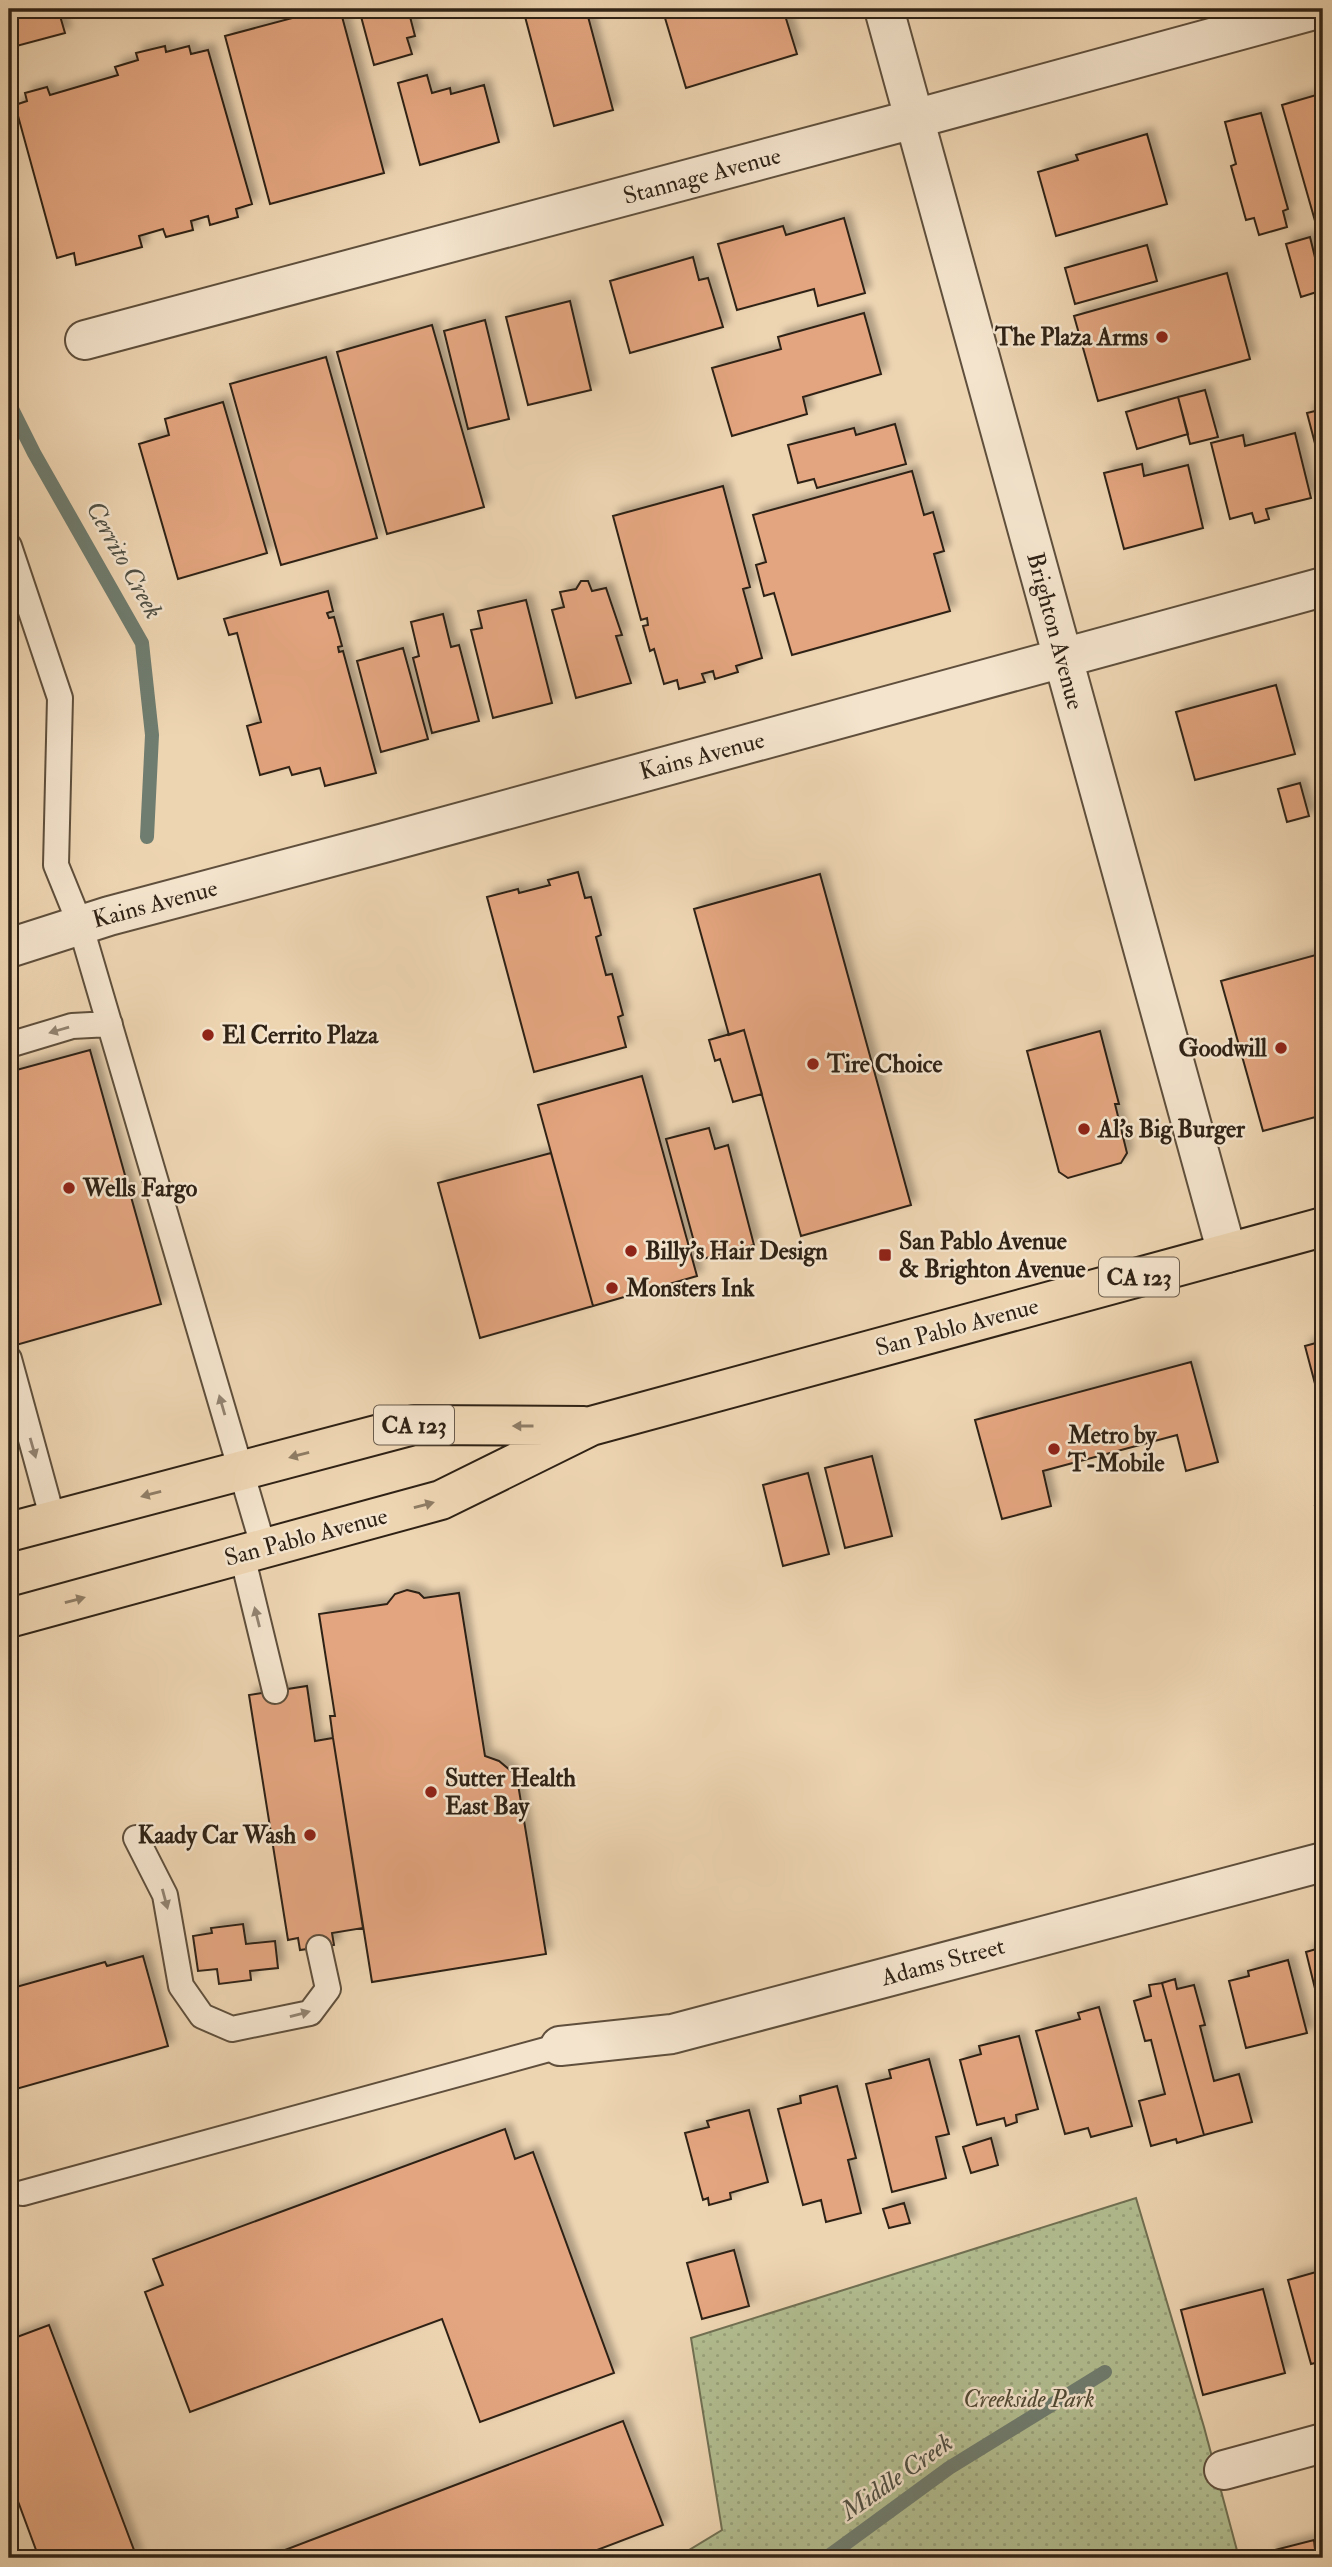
<svg xmlns="http://www.w3.org/2000/svg" width="1332" height="2567" font-family="'IM FELL Double Pica',serif">
<style>
.park{fill:url(#park-dots);stroke:#707053;stroke-width:2}
.lines{fill:none;stroke-linecap:round;stroke-linejoin:round}
.stream{stroke:#6f7d70;stroke-width:14}
.building{fill:#e3a57f;stroke:#2f2215;stroke-width:2;filter:url(#shadow)}
.lane-casing{stroke:#5f4f3c;stroke-width:28}
.street-casing{stroke:#5f4f3c;stroke-width:42}
.primary-casing{stroke:#2f2215;stroke-width:42}
.lane{stroke:#f4e4cd;stroke-width:24}
.street{stroke:#f4e4cd;stroke-width:38}
.primary{stroke:#eed5b2;stroke-width:38}
.oneway{fill:#928371}
.oneway2{fill:#8e7c64}
.poi-dot{fill:#8f2418;stroke:#f4e4cd;stroke-width:2.5}
.labels{text-anchor:middle;dominant-baseline:central;stroke-width:5;stroke-linejoin:round;paint-order:stroke}
.shield{fill:#f4e4cd;stroke:#6a5c4c;stroke-width:2}
.shield-label{font-size:23px;font-weight:bold;fill:#2f2215}
.street-label{font-size:24px;fill:#2f2215;stroke:#f4e4cd}
.poi-label{font-size:24px;font-weight:bold;fill:#2f2215;stroke:#f4e4cd;text-anchor:start}
.park-label{font-size:24px;font-style:italic;fill:#504934;stroke:#f4e4cd}
.water-label{font-size:26px;font-style:italic;fill:#4f4f43;stroke:#f4e4cd}
</style>
<defs>
<pattern id="park-dots" width="8" height="8" patternUnits="userSpaceOnUse" patternTransform="scale(1.75)"><rect width="8" height="8" fill="#b2be91"/><path d="M2 2h.1M6 6h.1" fill="none" stroke="#99a37c" stroke-width="1.8" stroke-linecap="round"/></pattern>
<filter id="shadow"><feDropShadow dx="6" dy="-6" stdDeviation="3.5" flood-color="#0004"/></filter>
</defs>
<rect width="100%" height="100%" fill="#eed5b2"/>
<filter id="stains"><feTurbulence type="fractalNoise" baseFrequency=".00286" numOctaves="4"/><feColorMatrix values="0 0 0 0 .2 0 0 0 0 .09 0 0 0 0 .02 0 0 0 .5 -.17"/></filter>
<radialGradient id="worn" r=".72"><stop offset=".6" stop-color="#630" stop-opacity="0"/><stop offset="1" stop-color="#630" stop-opacity=".3"/></radialGradient>
<path class="park" d="M1136,2198L1204,2427L1239,2558H676L722,2530L691,2338Z"/>
<g class="lines">
<path class="stream" d="M9,403L34,453L142,643L152,735L147,837
M826,2558L949,2468L1105,2372"/>
</g>
<path class="building" d="M9,9H58L65,33L9,48Z
M326,9H340L384,173L270,204L225,36Z
M359,9H408L415,36L407,38L412,54L374,65Z
M523,9H586L613,110L554,126Z
M694,9H783L797,54L686,88L665,18Z
M165,46L166,52L189,46L191,54L208,50L252,204L236,209L238,217L210,225L208,216L191,221L193,230L166,237L163,229L139,236L142,247L76,265L74,253L57,258L15,105L27,101L25,93L47,87L50,95L118,75L115,67L138,60L136,53Z
M427,75L432,93L450,88L451,94L484,85L499,142L420,165L398,83Z
M1323,93V249L1282,105Z
M1261,113L1288,209L1283,211L1287,227L1259,235L1254,218L1246,220L1231,166L1236,164L1225,122Z
M1147,134L1167,204L1056,236L1038,172L1078,160L1076,155Z
M844,218L865,293L818,306L814,289L737,310L718,244L783,226L786,235Z
M1310,237L1323,290L1301,297L1286,244Z
M1147,245L1157,281L1075,304L1065,268Z
M693,257L699,280L708,278L723,327L630,353L610,281Z
M1227,273L1250,359L1098,401L1074,316Z
M570,301L591,390L528,405L506,317Z
M864,313L881,374L803,397L807,414L732,436L712,368L781,349L778,337Z
M485,320L509,419L468,429L444,331Z
M432,325L484,507L387,534L337,352Z
M326,357L377,538L281,565L230,384Z
M1205,390L1218,437L1190,444L1178,397Z
M1178,397L1188,434L1137,449L1126,412Z
M223,402L267,553L178,579L139,444L169,435L165,419Z
M1323,409V474L1307,413Z
M895,424L906,464L817,488L814,479L798,483L788,445L854,428L856,435Z
M1295,433L1311,498L1266,509L1269,519L1255,523L1252,513L1230,519L1211,443L1243,435L1245,446Z
M1142,464L1144,476L1188,465L1203,528L1124,549L1104,473Z
M912,471L924,515L933,512L944,551L934,554L950,611L792,655L774,593L764,596L756,565L766,562L753,515Z
M723,486L750,587L743,589L762,658L736,666L738,672L715,679L713,671L702,674L705,682L679,689L677,680L664,684L654,649L650,651L643,626L648,625L647,618L641,620L613,516Z
M581,581H588L592,591L606,588L622,635L616,636L631,683L576,698L552,610L564,607L560,592L576,589Z
M328,591L333,611L327,613L329,618L334,617L342,646L338,647L339,652L343,651L376,773L325,786L320,768L292,775L289,767L260,775L247,726L261,722L237,633L229,635L224,619Z
M526,600L552,703L493,718L471,630L482,628L478,611Z
M443,614L451,647L459,645L479,721L432,733L413,658L419,656L411,622Z
M403,648L428,739L381,752L357,661Z
M1276,685L1295,754L1195,780L1176,712Z
M1300,783L1309,816L1287,822L1278,789Z
M578,872L585,898L591,897L601,935L596,937L606,975L612,974L623,1015L618,1017L626,1047L534,1072L487,897L518,889L519,893L550,885L548,880Z
M820,874L911,1205L801,1236L744,1030L729,1035L694,909Z
M1323,953V1115L1263,1131L1221,981Z
M744,1030L762,1094L733,1102L720,1059L715,1061L709,1040Z
M1100,1031L1119,1104H1115L1127,1153L1121,1163L1068,1178L1059,1172L1027,1051Z
M90,1050L161,1304L9,1347V1072Z
M642,1076L697,1276L593,1306L538,1105Z
M709,1128L715,1149L728,1145L754,1245L699,1260L666,1139Z
M551,1153L593,1306L480,1338L438,1183Z
M1323,1341V1414L1305,1346Z
M1191,1362L1218,1462L1186,1471L1177,1435L1043,1471L1051,1506L1002,1519L975,1420Z
M872,1456L892,1536L845,1548L825,1468Z
M808,1473L829,1554L783,1566L763,1485Z
M1323,1504V1536L1315,1506Z
M407,1590L419,1593L424,1598L459,1593L485,1756L499,1761L511,1771L518,1784L546,1954L372,1982L333,1738L330,1716H335L319,1614L387,1604L395,1594Z
M307,1686L315,1741L333,1738L363,1928L332,1933L334,1945L300,1950L298,1938L288,1940L249,1695Z
M243,1924L246,1944L275,1941L278,1968L250,1971L251,1980L219,1984L217,1969L198,1971L193,1936L212,1933L211,1928Z
M1323,1947V2017H1322L1306,1952Z
M143,1956L168,2046L9,2091V1989L105,1962L107,1966Z
M1288,1960L1307,2033L1246,2048L1229,1981L1249,1976L1248,1971Z
M1175,1979L1177,1989L1194,1985L1205,2025L1200,2026L1214,2081L1239,2074L1252,2122L1204,2135L1162,1983Z
M1162,1983L1204,2135L1177,2143L1176,2139L1151,2146L1139,2101L1165,2094L1151,2040L1145,2041L1134,2001L1151,1996L1149,1985Z
M1099,2007L1132,2126L1091,2137L1088,2128L1065,2134L1036,2031L1080,2019L1078,2013Z
M1019,2036L1038,2109L1016,2115L1017,2122L1006,2126L1004,2118L977,2125L960,2060L981,2054L979,2046Z
M929,2059L949,2134L936,2137L946,2178L892,2192L866,2084L891,2078L889,2070Z
M837,2086L856,2158L848,2160L861,2213L826,2222L821,2200L803,2205L778,2109L801,2103L800,2096Z
M749,2110L768,2182L730,2193L731,2199L709,2205L708,2198L703,2200L685,2133L709,2127L707,2121Z
M505,2129L515,2159L533,2152L614,2373L480,2422L442,2319L190,2412L145,2292L163,2285L153,2259Z
M991,2138L998,2165L971,2173L963,2147Z
M904,2203L910,2223L889,2228L883,2209Z
M734,2250L749,2306L702,2319L687,2263Z
M1323,2270V2361L1311,2364L1288,2280Z
M1263,2289L1285,2373L1203,2395L1181,2310Z
M49,2325L137,2558H39L9,2477V2340Z
M623,2421L663,2525L576,2558H264Z
M1314,2540L1315,2549L1323,2547V2558H1272L1271,2551Z"/>
<g class="lines">
<g class="lane-casing">
<path id="lane" d="M9,546L60,698L56,865L80,924L264,1549
M9,1045L72,1026L110,1024
M9,1359L53,1520
M242,1555L275,1691
M136,1838L165,1895L181,1986L202,2016L232,2029L310,2013L328,1989L319,1948
M23,2193L560,2046"/>
</g>
<g class="street-casing">
<path id="street" d="M884,9L1227,1253
M85,340L914,119L1318,9
M9,948L109,916L384,843L1323,587
M560,2046L672,2034L1323,1862
M1224,2470L1323,2443"/>
</g>
<g class="primary-casing">
<path id="primary" d="M9,1532L414,1425L584,1426
M9,1618L441,1500L591,1426L1323,1227"/>
</g>
<use href="#lane" class="lane"/>
<use href="#street" class="street"/>
<use href="#primary" class="primary"/>
</g>
<defs><path id="oneway-solid" d="M-6-.8H1V-3.2L6.5 0L1 3.2V.8H-6Z" transform="scale(1.75)"/></defs>
<g class="oneway">
<use href="#oneway-solid" transform="translate(59 1030) rotate(164)"/>
<use href="#oneway-solid" transform="translate(222 1405) rotate(-106)"/>
<use href="#oneway-solid" transform="translate(33 1448) rotate(74)"/>
<use href="#oneway-solid" transform="translate(257 1617) rotate(-104)"/>
<use href="#oneway-solid" transform="translate(165 1899) rotate(75)"/>
<use href="#oneway-solid" transform="translate(300 2014) rotate(-15)"/>
</g>
<g class="oneway2">
<use href="#oneway-solid" transform="translate(523 1426) rotate(-180)"/>
<use href="#oneway-solid" transform="translate(299 1455) rotate(165)"/>
<use href="#oneway-solid" transform="translate(151 1494) rotate(165)"/>
<use href="#oneway-solid" transform="translate(424 1505) rotate(-15)"/>
<use href="#oneway-solid" transform="translate(75 1600) rotate(-15)"/>
</g>
<g class="poi-dot">
<circle cx="1162" cy="337" r="7"/>
<circle cx="208" cy="1035" r="7"/>
<circle cx="1281" cy="1048" r="7"/>
<circle cx="813" cy="1064" r="7"/>
<circle cx="1084" cy="1129" r="7"/>
<circle cx="69" cy="1188" r="7"/>
<circle cx="631" cy="1251" r="7"/>
<rect x="878" y="1248" width="14" height="14" rx="3.5"/>
<circle cx="612" cy="1288" r="7"/>
<circle cx="1054" cy="1449" r="7"/>
<circle cx="431" cy="1792" r="7"/>
<circle cx="310" cy="1835" r="7"/>
</g>
<g class="labels">
<g class="shield">
<rect x="1099" y="1257.5" width="80" height="39" rx="5"/>
<rect x="374" y="1405.5" width="80" height="39" rx="5"/>
</g>
<g class="shield-label">
<text x="1139" y="1277">CA 123</text>
<text x="414" y="1425">CA 123</text>
</g>
<g class="street-label">
<text transform="translate(702 176) rotate(-15)">Stannage Avenue</text>
<text transform="translate(1055 631) rotate(75)">Brighton Avenue</text>
<text transform="translate(702 756) rotate(-15)">Kains Avenue</text>
<text transform="translate(155 904) rotate(-15)">Kains Avenue</text>
<text transform="translate(957 1327) rotate(-15)">San Pablo Avenue</text>
<text transform="translate(306 1537) rotate(-15)">San Pablo Avenue</text>
<text transform="translate(943 1962) rotate(-15)">Adams Street</text>
</g>
<g class="poi-label">
<text x="1148" y="337" text-anchor="end">The Plaza Arms</text>
<text x="222" y="1035">El Cerrito Plaza</text>
<text x="1267" y="1048" text-anchor="end">Goodwill</text>
<text x="827" y="1064">Tire Choice</text>
<text x="1098" y="1129">Al's Big Burger</text>
<text x="83" y="1188">Wells Fargo</text>
<text x="899" y="1241">San Pablo Avenue<tspan x="899" dy="28">&amp; Brighton Avenue</tspan></text>
<text x="645" y="1251">Billy's Hair Design</text>
<text x="626" y="1288">Monsters Ink</text>
<text x="1068" y="1435">Metro by<tspan x="1068" dy="28">T-Mobile</tspan></text>
<text x="445" y="1778">Sutter Health<tspan x="445" dy="28">East Bay</tspan></text>
<text x="296" y="1835" text-anchor="end">Kaady Car Wash</text>
</g>
<g class="park-label">
<text x="1029" y="2399">Creekside Park</text>
</g>
<g class="water-label">
<text transform="translate(124 560) rotate(61)">Cerrito Creek</text>
<text transform="translate(897 2477) rotate(-35)">Middle Creek</text>
</g>
</g>
<rect width="1332" height="2567" fill="none" stroke="#eed5b2" stroke-width="35"/>
<rect x="10" y="10" width="1311" height="2546" fill="none" stroke="#2f2215" stroke-width="3.5"/>
<rect x="18" y="18" width="1297" height="2532" fill="none" stroke="#2f2215" stroke-width="2"/>
<rect width="100%" height="100%" filter="url(#stains)"/>
<rect width="100%" height="100%" fill="url(#worn)"/>
</svg>
